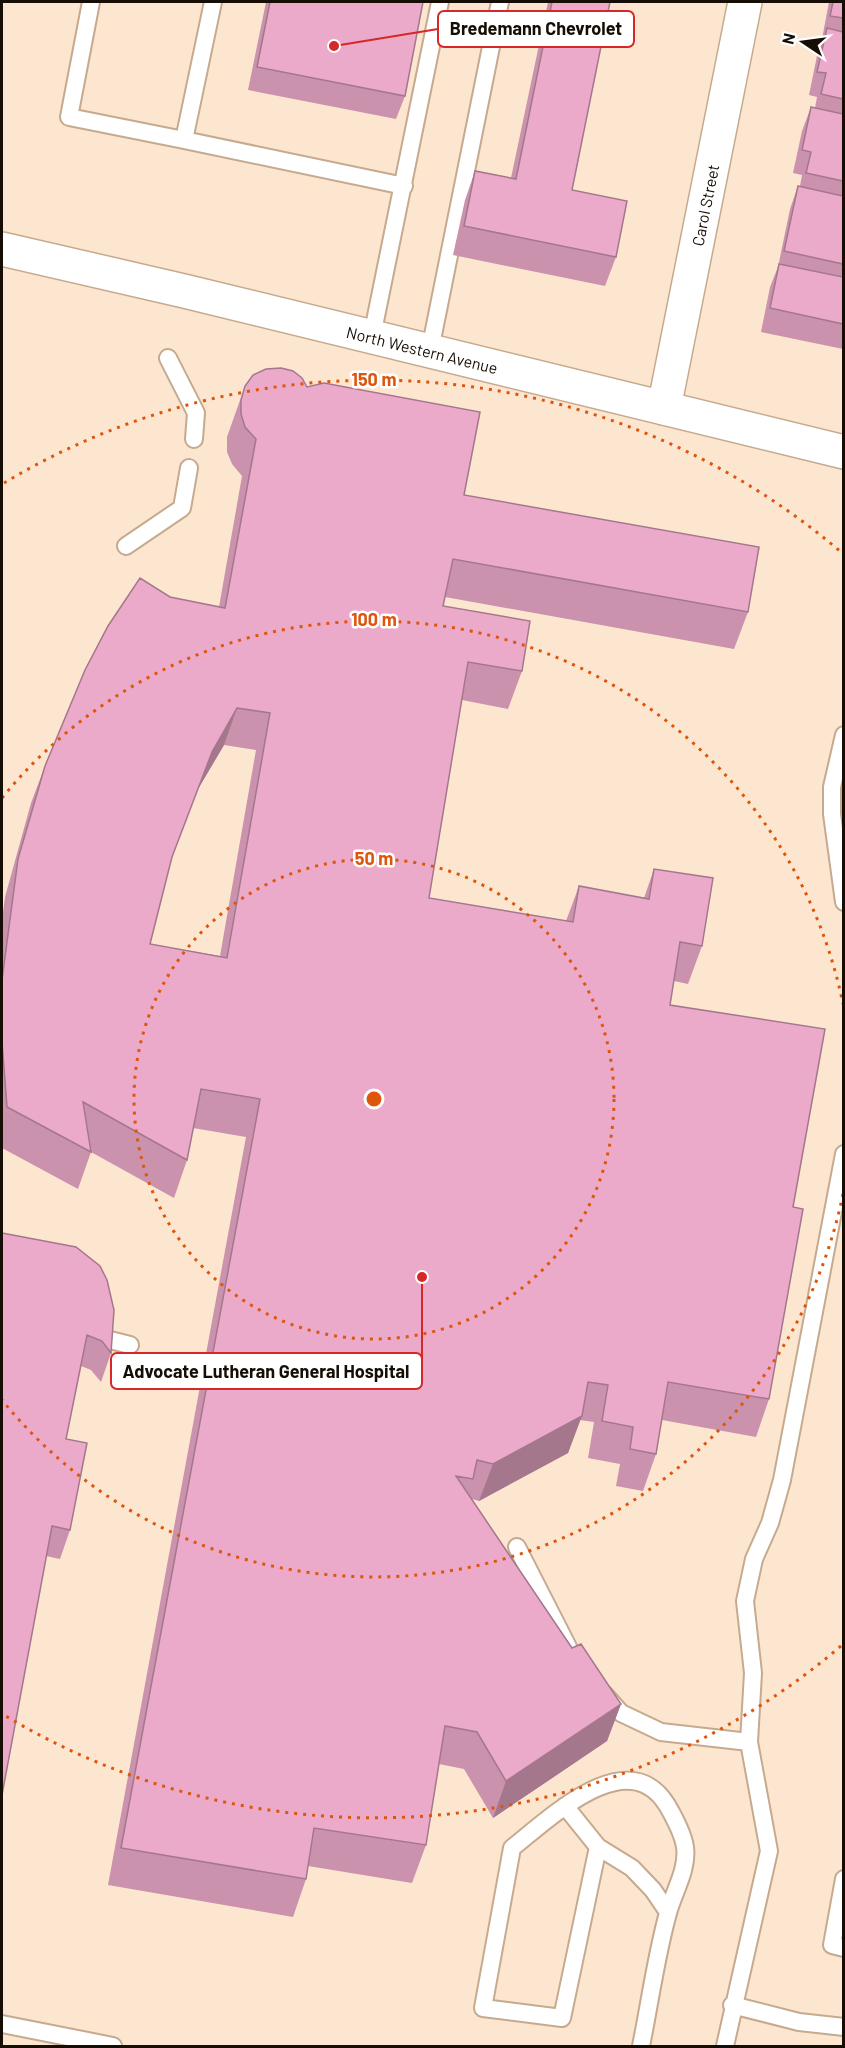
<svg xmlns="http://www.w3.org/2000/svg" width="845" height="2048" font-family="Barlow,sans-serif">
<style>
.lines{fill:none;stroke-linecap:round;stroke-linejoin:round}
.lane-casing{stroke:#c5aa8f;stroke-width:20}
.street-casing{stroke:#c5aa8f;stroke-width:36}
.lane{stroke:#fff;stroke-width:16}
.street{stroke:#fff;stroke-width:33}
.wall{fill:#ca92ad;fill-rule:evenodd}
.shaded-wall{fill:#a4778d}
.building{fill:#ebaac9;stroke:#a4778d;stroke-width:1.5;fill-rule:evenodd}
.ring{fill:none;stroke:#de550c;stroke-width:3;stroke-dasharray:3 6}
.labels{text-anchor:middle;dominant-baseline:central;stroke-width:5;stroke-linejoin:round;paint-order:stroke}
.street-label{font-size:16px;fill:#160d04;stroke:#fff}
.centre{fill:#de550c;stroke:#fff;stroke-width:3}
.ring-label{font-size:18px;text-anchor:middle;font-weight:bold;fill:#de550c;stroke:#fff;stroke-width:5;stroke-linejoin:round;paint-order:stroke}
.leader{fill:none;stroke:#d62828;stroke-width:2}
.callout-dot{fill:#d62828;stroke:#fff;stroke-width:2}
.callout{fill:#fff;stroke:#d62828;stroke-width:2}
.callout-label{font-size:18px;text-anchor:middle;font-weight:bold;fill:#160d04}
</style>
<rect width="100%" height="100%" fill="#fde6cf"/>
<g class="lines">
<g class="lane-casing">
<path id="lane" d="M91,2L69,117L184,140
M213,2L184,140L404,186
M372,336L440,2
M430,350L500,2
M168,358L196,413L194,439
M126,546L182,508L189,468
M844,735L832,787V814L844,902
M90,1335L130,1345
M517,1547L568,1647
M604,1694L621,1713L661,1732L749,1742L753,1673L745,1601L754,1559L770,1523L782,1480L844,1154
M565,1806L598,1847L632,1868L653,1890L668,1912
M598,1847L562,2018L483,2008L512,1848C550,1818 628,1742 667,1805C674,1817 683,1834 685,1847C688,1870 674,1891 668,1913C656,1956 650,2002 641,2046
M844,1879L832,1945L844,1948
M732,2005L799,2022L844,2027
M2,2024L113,2046
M725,2046L769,1851L749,1742"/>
</g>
<g class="street-casing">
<g id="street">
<path id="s1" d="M2,249L184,291L844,452"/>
<path id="s2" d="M664,408L745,2"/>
</g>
</g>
<use href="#lane" class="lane"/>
<use href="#street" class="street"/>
</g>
<path class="wall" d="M266,2H423L405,96L396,119L248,90Z
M548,2H610L572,190L616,257L605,286L453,255L465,200L475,171L511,178Z
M829,2H843V349L761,332L770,287L778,267L790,209L798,186H800L802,175L793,173L802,131L811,107L815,108L817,97L809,95L818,51L823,39H822Z
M245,386L307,387L464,495L748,612L734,649L445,597L443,606L522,671L508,709L462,700L429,898L566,921L579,886L644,898L654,869L702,946L688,984L674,981L670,1005L793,1207L769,1399L756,1437L662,1420L656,1454L643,1491L616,1486L620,1464L588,1458L594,1422L580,1420L568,1453L479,1501L472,1499L572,1648L621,1704L607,1741L493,1818L464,1769L439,1764L426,1845L412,1883L308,1866L306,1879L293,1917L108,1885L246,1137L193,1128L187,1160L174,1198L91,1152L78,1189L2,1148V920L5,897L31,803L45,766L170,597L219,607L242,476L232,464L227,452V437ZM224,745L256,750L220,956L150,944L170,862L198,789Z
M76,1247L111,1353L101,1382L91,1370L81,1366L66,1439L70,1530L60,1559L46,1556Z"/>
<path class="shaded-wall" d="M237,708L224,745L198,789L158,895L212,752Z
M582,1416L568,1453L479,1501L493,1464Z
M621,1704L607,1741L493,1818L506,1781Z"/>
<path class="building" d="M270,2H423L405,96L257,67Z
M552,2H610L572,190L627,201L616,257L464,226L475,171L516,179Z
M833,2H843V18L830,16Z
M827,28L843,32V99L821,94L826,73L817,72Z
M811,107L843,114V181L806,173L811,152L802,150Z
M798,186L843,196V264L784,251Z
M779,264L843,277V324L770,308Z
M281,368L293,371L302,378L307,387L324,383L480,412L464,495L759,547L748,612L453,559L443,606L530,621L522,671L468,662L429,898L573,922L579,886L649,899L654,869L713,878L702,946L680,942L670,1005L825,1029L793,1207L803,1209L769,1399L668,1382L656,1454L630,1449L633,1427L602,1421L608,1385L588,1382L582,1416L493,1464L477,1460L473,1479L456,1476L572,1648L581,1644L621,1704L506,1781L477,1732L445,1726L426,1845L314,1828L306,1879L121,1848L260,1099L201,1089L187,1160L83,1102L91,1152L7,1107L2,1042V980L18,859L45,766L85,670L108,626L140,578L170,597L225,608L256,439L245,427L241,414V400L245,386L253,375L266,369ZM237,708L270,713L227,958L150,944L172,857L212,752Z
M2,1233L76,1247L100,1266L107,1280L114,1310L111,1353L102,1341L87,1335L66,1439L87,1443L70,1530L52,1526L2,1795Z"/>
<g class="ring">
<circle cx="374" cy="1099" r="240"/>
<path d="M843 1194A479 479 0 0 1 2 1400M2 798A479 479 0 0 1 843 1004"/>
<path d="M841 1646A719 719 0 0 1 4 1715M4 483A719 719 0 0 1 841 552"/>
</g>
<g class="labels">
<g class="street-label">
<text stroke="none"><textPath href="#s2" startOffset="207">Carol Street</textPath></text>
<text stroke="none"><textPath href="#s1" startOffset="432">North Western Avenue</textPath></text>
</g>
</g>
<circle cx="374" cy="1099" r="9" class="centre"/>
<g class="ring-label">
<text x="374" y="386">150 m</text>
<text x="374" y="626">100 m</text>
<text x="374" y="865">50 m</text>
</g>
<path class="leader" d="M334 46L438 29M422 1277L422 1371"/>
<g class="callout-dot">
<circle cx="334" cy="46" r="6"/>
<circle cx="422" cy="1277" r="6"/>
</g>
<g class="callout">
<rect x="438" y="11" width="196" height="36" rx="6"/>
<rect x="111" y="1353" width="311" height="36" rx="6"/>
</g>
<g class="callout-label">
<text x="536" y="35">Bredemann Chevrolet</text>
<text x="266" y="1378">Advocate Lutheran General Hospital</text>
</g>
<rect width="845" height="2048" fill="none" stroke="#160d04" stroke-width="6"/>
<g transform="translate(803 42) rotate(283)" stroke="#ffffff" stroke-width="4.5" paint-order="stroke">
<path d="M0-4.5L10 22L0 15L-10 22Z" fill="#160d04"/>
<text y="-9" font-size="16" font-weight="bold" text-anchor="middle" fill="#160d04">N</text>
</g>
</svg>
